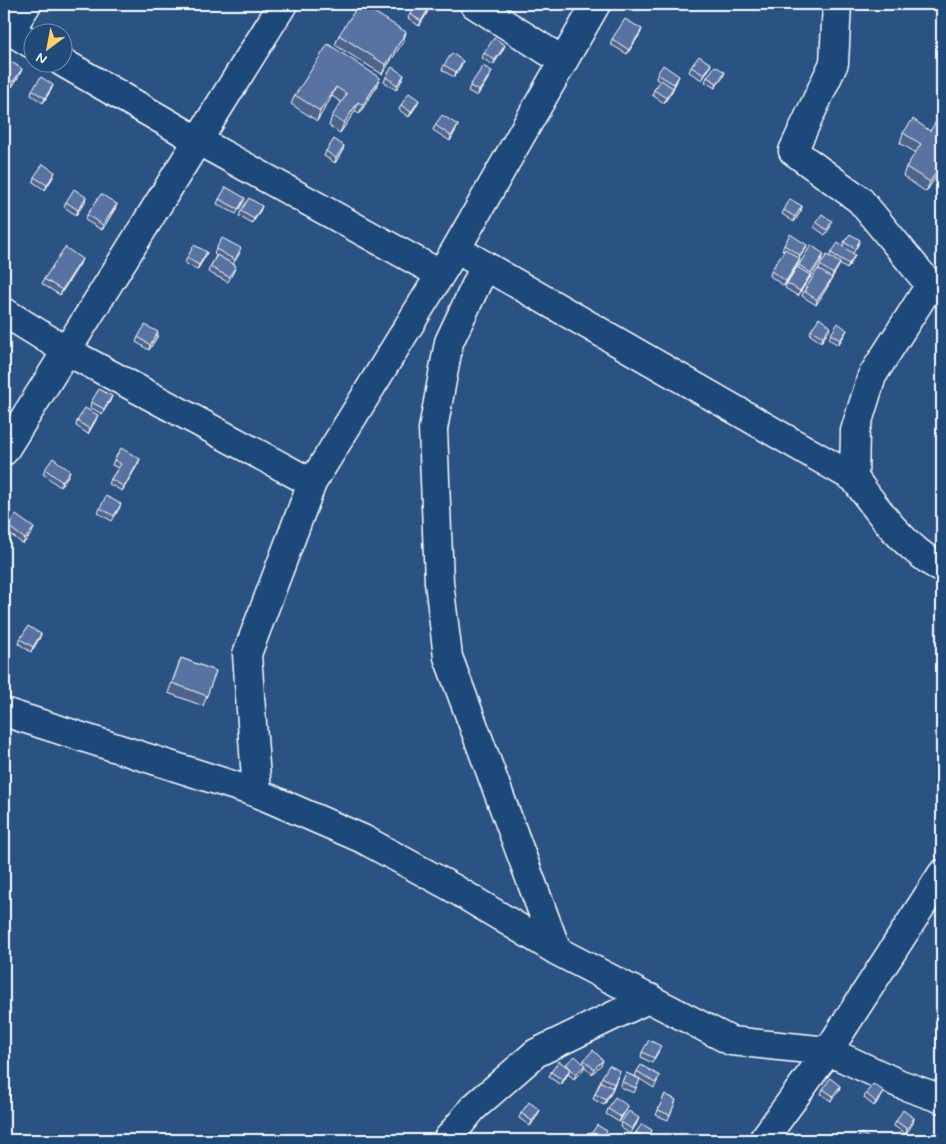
<svg xmlns="http://www.w3.org/2000/svg" width="946" height="1144" font-family="Mynerve,sans-serif">
<style>
.lines{fill:none;stroke-linecap:round;stroke-linejoin:round}
.minor-casing{stroke:#fff;stroke-width:31}
.minor{stroke:#1f4a7a;stroke-width:28}
.wall{fill:#4d638b;stroke:#fff}
.shaded-wall{fill:#3e5071;stroke:#fff}
.building{fill:#5973a2;stroke:#fff}
</style>
<rect width="100%" height="100%" fill="#2a5282"/>
<filter id="ink" filterUnits="userSpaceOnUse"><feTurbulence type="fractalNoise" baseFrequency=".02" numOctaves="2"/><feDisplacementMap in="SourceGraphic" scale="10" xChannelSelector="R" yChannelSelector="G"/><feConvolveMatrix kernelMatrix="1 2 1 2 8 2 1 2 1" color-interpolation-filters="sRGB"/></filter>
<g filter="url(#ink)">
<g class="lines">
<g class="minor-casing">
<path id="minor" d="M474,4L563,61
M837,4L834,63L793,151L860,200L930,285L942,292
M4,27L32,44
M10,31L27,4
M62,62L197,140L440,274
M470,257L854,478C881,515 902,545 942,569
M485,266L449,342L433,429L439,582L448,657L557,951
M4,312L67,351L312,483
M4,451L283,4
M854,478L855,431L872,376L930,285L942,287
M4,712L257,793L363,839L453,888L557,951L731,1041L828,1051L900,1084L942,1099
M257,793L247,654L312,483L456,249L596,4
M447,1140L473,1108L536,1053L650,998
M763,1140L828,1051L942,874"/>
</g>
<use href="#minor" class="minor"/>
</g>
<path class="wall" d="M428,10L426,15L419,26L408,18L410,14Z
M642,29L640,34L627,54L610,44L612,39Z
M406,32L403,42L382,74L335,45L339,35Z
M503,50L493,65L482,58L484,53Z
M4,57L22,69L20,74L12,87L4,82Z
M711,64L709,69L702,80L689,72L691,67Z
M444,65L461,66L454,77L442,70Z
M657,74L677,81L671,93L664,103L652,95L654,90L660,82L656,79Z
M404,75L402,80L396,90L384,82L386,77Z
M490,76L477,96L468,91L470,86Z
M707,77H723L715,88L705,82Z
M380,78L376,88L359,114L355,111L340,133L329,126L332,116L342,103L332,96L317,121L291,104L295,95Z
M53,85L51,90L43,103L31,95L32,90Z
M401,105H417L409,117L399,110Z
M942,123V167L926,192L903,176L906,167L916,153L900,143L903,133L930,131Z
M435,125H458L456,130L450,141L433,130Z
M343,150L335,163L324,156L326,151Z
M34,177H53L45,190L33,182Z
M245,198L243,203L236,214L217,204L219,199Z
M66,202H85L76,215L64,207Z
M117,204L115,209L102,230L85,220L87,215Z
M262,206L260,211L252,224L239,216L241,211Z
M802,206L801,211L794,222L782,214L784,210Z
M816,222L831,226L825,235L814,227Z
M860,240L858,245L853,253L855,255L853,259L847,269L839,264L832,278L830,283L816,305L802,296L804,291L819,269L820,265L830,256L831,253L843,247L844,242Z
M784,245H807L805,250L799,258L800,259L798,264L784,286L770,276L771,271L784,251L782,250Z
M216,249L240,253L233,264L236,266L234,271L228,282L208,272L210,267L216,256L214,254Z
M207,252L205,257L197,270L185,263L187,258Z
M822,259L798,296L785,288L787,283L798,268L799,265Z
M80,264L60,295L42,284L44,279Z
M811,330L829,331L821,342L810,335Z
M158,332L157,337L149,350L136,342L138,337Z
M831,334H845L838,345L829,339Z
M112,396L110,401L102,414L90,407L91,402Z
M96,420L88,434L76,426L77,421Z
M140,459L138,464L122,491L109,484L111,479L118,468L112,465L114,460Z
M45,469L68,476L60,487L43,474Z
M121,504L119,509L112,521L98,513L100,508Z
M8,526L32,533L23,544L6,531Z
M41,634L39,639L31,652L19,644L20,639Z
M181,658L216,671L203,706L168,693Z
M659,1051L652,1063L641,1057L642,1052Z
M584,1060H603L601,1065L592,1074L584,1066L583,1070L574,1079L568,1074L561,1085L549,1077L551,1072L565,1066L566,1064L583,1063Z
M620,1071L611,1093L604,1105L593,1099L602,1077Z
M637,1071L658,1080L654,1088L635,1076Z
M626,1073L640,1079L634,1093L620,1087Z
M823,1089L839,1091L831,1101L821,1094Z
M884,1091L882,1096L874,1106L864,1098L866,1093Z
M665,1094L676,1100L668,1120L656,1115Z
M628,1106L626,1111L619,1122L606,1114L608,1109Z
M521,1113L538,1115L530,1126L519,1118Z
M914,1118L913,1123L906,1134L894,1126L896,1121Z
M621,1122L637,1123L630,1134L620,1127Z
M636,1132L650,1135L646,1140H639L634,1137Z"/>
<path class="shaded-wall" d="M428,10L426,15L419,26L421,21Z
M642,29L640,34L627,54L629,50Z
M406,32L403,42L382,74L386,65Z
M505,45L503,50L493,65L495,60Z
M463,61L461,66L454,77L456,72Z
M711,64L709,69L702,80L704,75Z
M22,69L20,74L12,87L13,82Z
M492,71L490,76L477,96L479,91Z
M725,72L723,77L715,88L717,83Z
M404,75L402,80L396,90L397,85Z
M679,76L671,93L664,103L666,98L673,88Z
M380,78L376,88L359,114L363,105Z
M53,85L51,90L43,103L45,98Z
M336,87L332,96L317,121L320,111Z
M419,100L417,105L409,117L411,112Z
M358,102L355,111L340,133L344,123Z
M458,125L456,130L450,141L451,136Z
M344,146L343,150L335,163L336,158Z
M942,163V167L926,192L930,182Z
M55,172L53,177L45,190L47,185Z
M86,197L85,202L76,215L78,210Z
M117,204L115,209L102,230L103,225Z
M262,206L260,211L252,224L254,219Z
M802,206L801,211L794,222L795,217Z
M807,245L805,250L798,260L800,255Z
M207,252L205,257L197,270L199,265Z
M824,254L822,259L810,278L811,273Z
M855,255L853,259L847,269L849,264Z
M82,259L80,264L60,295L62,290Z
M800,259L798,264L784,286L786,281Z
M840,263L838,268L831,279L833,274Z
M810,275L808,280L798,296L800,291Z
M832,278L830,283L816,305L817,300Z
M830,326L829,331L821,342L823,337Z
M847,330L845,334L838,345L840,340Z
M158,332L157,337L149,350L150,345Z
M112,396L110,401L102,414L104,409Z
M98,415L96,420L88,434L90,429Z
M140,459L138,464L122,491L124,487Z
M70,471L68,476L60,487L62,482Z
M34,528L32,533L23,544L25,539Z
M41,634L39,639L31,652L33,647Z
M603,1060L601,1065L592,1074L594,1069Z
M585,1065L583,1070L574,1079L576,1074Z
M570,1069L568,1074L561,1085L563,1080Z
M620,1071L611,1093L604,1105L606,1100Z
M840,1086L839,1091L831,1101L833,1096Z
M884,1091L882,1096L874,1106L876,1102Z
M628,1106L626,1111L619,1122L621,1117Z
M540,1110L538,1115L530,1126L532,1121Z
M639,1118L637,1123L630,1134L632,1129Z
M914,1118L913,1123L906,1134L907,1129Z
M652,1130L650,1135L646,1140H645Z"/>
<path class="building" d="M359,4H361L406,32L386,65L339,35Z
M416,4H419L428,10L421,21L410,14Z
M625,19L642,29L629,50L612,39Z
M494,38L505,45L495,60L484,53Z
M328,44L380,78L363,105L358,102L344,123L332,116L347,94L336,87L320,111L295,95Z
M452,53L463,61L456,72L444,65Z
M699,56L711,64L704,75L691,67Z
M4,57L22,69L13,82L4,76Z
M663,65L679,76L674,84L657,74Z
M483,66L492,71L479,91L470,86Z
M715,66L725,72L717,83L707,77Z
M392,67L404,75L397,85L386,77Z
M41,77L53,85L45,98L32,90Z
M661,80L673,88L666,98L654,90Z
M409,93L419,100L411,112L401,105Z
M442,115L458,125L451,136L435,125Z
M913,119L930,131L937,120L942,123V163L930,182L906,167L921,144L903,133Z
M4,123L7,125L4,131Z
M334,139L344,146L336,158L326,151Z
M43,164L55,172L47,185L34,177Z
M226,187L245,198L238,209L219,199Z
M74,189L86,197L78,210L66,202Z
M101,194L117,204L103,225L87,215Z
M249,198L262,206L254,219L241,211Z
M790,199L802,206L795,217L784,210Z
M822,214L832,221L827,230L816,222Z
M790,234L807,245L800,255L784,245Z
M850,234L860,240L855,249L844,242Z
M222,238L241,248L235,260L216,249Z
M838,243L855,255L849,264L831,253Z
M194,245L207,252L199,265L187,258Z
M811,245L824,254L811,273L799,265Z
M65,247L82,259L62,290L44,279Z
M785,249L800,259L786,281L771,271Z
M217,255L236,266L229,277L210,267Z
M827,255L840,263L833,274L820,265Z
M797,267L810,275L800,291L787,283Z
M818,269L832,278L817,300L804,291Z
M819,318L830,326L823,337L811,330Z
M838,323L847,330L840,340L831,334Z
M145,325L158,332L150,345L138,337Z
M99,389L112,396L104,409L91,402Z
M85,408L98,415L90,429L77,421Z
M121,448L140,459L124,487L111,479L121,464L114,460Z
M53,458L70,471L62,482L45,469Z
M106,496L121,504L114,516L100,508Z
M16,515L34,528L25,539L8,526Z
M4,605L7,607L4,611Z
M28,626L41,634L33,647L20,639Z
M181,658L216,671L207,696L172,683Z
M649,1040L661,1046L654,1058L642,1052Z
M593,1050L603,1060L594,1069L584,1060Z
M575,1056L585,1065L576,1074L566,1064Z
M559,1061L570,1069L563,1080L551,1072Z
M609,1065L620,1071L614,1084L602,1077Z
M641,1065L660,1076L655,1083L637,1071Z
M626,1073L640,1079L636,1088L622,1082Z
M830,1078L840,1086L833,1096L823,1089Z
M601,1082L613,1088L606,1100L595,1094Z
M873,1084L884,1091L876,1102L866,1093Z
M665,1094L676,1100L670,1115L658,1110Z
M615,1097L628,1106L621,1117L608,1109Z
M529,1102L540,1110L532,1121L521,1113Z
M903,1110L914,1118L907,1129L896,1121Z
M629,1111L639,1118L632,1129L621,1122Z
M642,1124L652,1130L646,1139L636,1132Z
M597,1125L607,1131L601,1140H587Z
M797,1133L805,1140H791Z
M861,1133L872,1140H856Z
M669,1137L675,1140H667Z"/>
</g>
<rect width="946" height="1144" fill="none" stroke="#1f4a7a" stroke-width="20"/>
<rect x="10" y="10" width="926" height="1124" fill="none" stroke="#fff" stroke-width="2" filter="url(#ink)"/>
<g transform="translate(48 48) rotate(212)"><circle r="24" fill="#1f4a7a" stroke="#7992af"/>
<path d="M0-4L9 19L0 12L-9 19Z" fill="#ffd166"/>
<text y="-8" font-size="14" font-weight="bold" text-anchor="middle" fill="#ffffff">N</text>
</g>
</svg>
